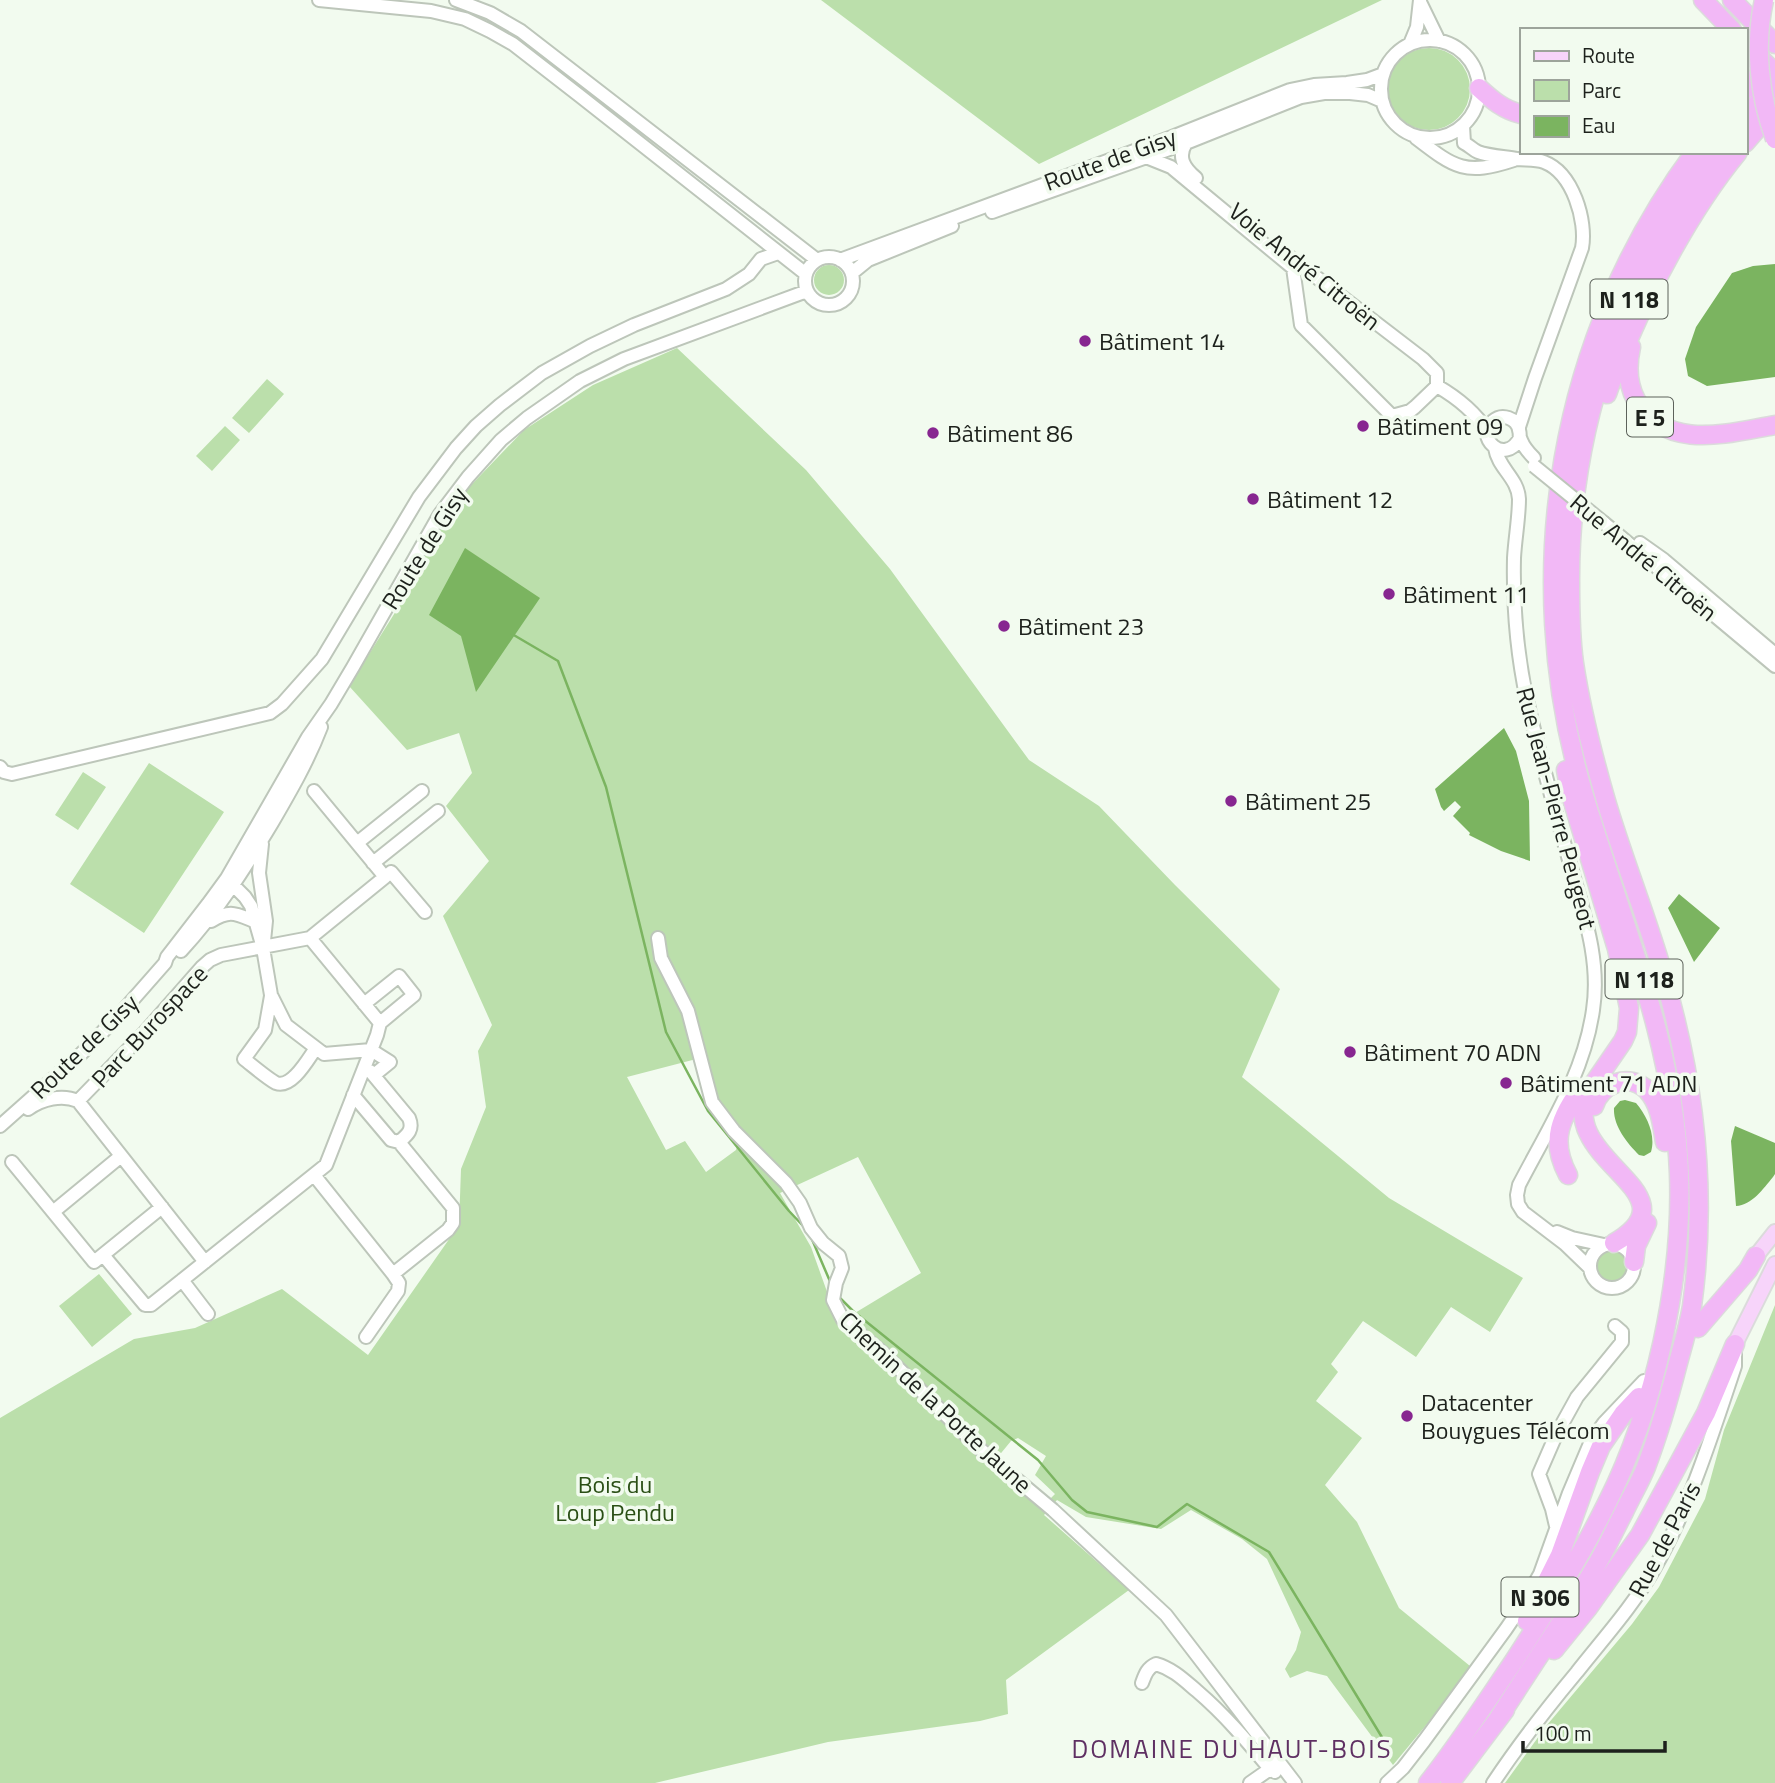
<svg xmlns="http://www.w3.org/2000/svg" width="1775" height="1783" font-family="'Titillium Web',sans-serif">
<style>
.green{fill:#bbdfab;fill-rule:evenodd}
.water{fill:#7bb460}
.lines{fill:none;stroke-linecap:round;stroke-linejoin:round}
.stream{stroke:#7bb460;stroke-width:2.5}
.minor-casing{stroke:#bdc6ba;stroke-width:16}
.major-casing{stroke:#dbdbdb;stroke-width:18}
.highway-casing{stroke:#dbdbdb;stroke-width:21}
.minor{stroke:#fff;stroke-width:12}
.major{stroke:#f7d4fa;stroke-width:14}
.highway{stroke:#f2b8f6;stroke-width:18}
.minor-bridge-casing{stroke:#bdc6ba;stroke-width:16;stroke-linecap:butt}
.highway-bridge-casing{stroke:#dbdbdb;stroke-width:21;stroke-linecap:butt}
.minor-bridge{stroke:#fff;stroke-width:12}
.highway-bridge{stroke:#f2b8f6;stroke-width:18}
.poi-dot{fill:#872690;stroke:#f2fbef;stroke-width:2.5}
.labels{text-anchor:middle;dominant-baseline:central;stroke-width:7;stroke-linejoin:round;paint-order:stroke}
.shield{fill:#f2fbef;stroke:#5d625b;stroke-width:2}
.shield-label{font-size:23px;font-weight:bold;fill:#1d211c}
.street-label{font-size:24px;fill:#1d211c;stroke:#f2fbef}
.poi-label{font-size:24px;fill:#1d211c;stroke:#f2fbef;text-anchor:start}
.park-label{font-size:24px;fill:#2a4f15;stroke:#f2fbef}
.neighbourhood-label{font-size:26px;letter-spacing:2px;fill:#5f3063;stroke:#f2fbef}
</style>
<rect width="100%" height="100%" fill="#f2fbef"/>
<path class="green" d="M821,0H1382L1039,164Z
M1388 89a41 41 0 1 1 82 0a41 41 0 1 1-82 0Z
M814 280a15 15 0 1 1 30 0a15 15 0 1 1-30 0Z
M677,348L806,470L890,569L1029,760L1099,806L1175,885L1280,989L1242,1077L1389,1198L1523,1278L1490,1332L1451,1307L1416,1357L1363,1321L1331,1364L1338,1372L1316,1401L1362,1438L1325,1485L1357,1522L1399,1608L1470,1666L1427,1724L1393,1765L1327,1676L1307,1671L1290,1678L1285,1669L1296,1650L1301,1632L1267,1559L1242,1539L1191,1510L1161,1529L1086,1517L1057,1500L1044,1515L1129,1590L1006,1680L1008,1714L980,1721L828,1742L655,1783H0V1418L134,1339L195,1328L282,1289L368,1355L459,1225L461,1169L486,1107L478,1051L492,1025L443,916L489,861L446,806L472,773L459,733L407,750L349,686L401,603L450,507L524,430L593,385ZM704,1057L717,1098L741,1131L736,1150L706,1172L685,1141L666,1150L627,1077ZM858,1157L921,1273L840,1322L835,1314L811,1247L780,1193ZM1018,1438L1046,1456L1035,1475L1055,1494L1047,1502L997,1458L1011,1441Z
M267,379L284,394L249,433L232,418Z
M225,426L240,440L212,471L196,456Z
M149,763L224,812L144,933L70,884Z
M83,772L106,787L78,830L55,815Z
M1596 1266a16 16 0 1 1 32 0a16 16 0 1 1-32 0Z
M99,1274L132,1314L92,1347L59,1306Z
M1775,1305V1783H1505L1547,1725L1632,1624L1659,1587L1705,1499L1724,1430Z"/>
<path class="water" d="M1775,264V377L1707,386L1688,376L1685,359L1696,327L1732,273L1753,266Z
M465,548L540,598L476,692L461,636L429,615Z
M1504,728L1516,751L1529,801L1530,861L1501,851L1469,835L1470,833L1453,816L1461,807L1455,801L1444,811L1441,807L1435,789Z
M1679,894L1720,928L1694,962L1668,908Z
M1625,1100L1636,1103C1647,1116 1656,1135 1651,1152L1644,1156L1639,1155C1627,1143 1613,1126 1614,1108L1620,1101Z
M1735,1126L1775,1143V1174L1773,1177C1763,1189 1752,1205 1736,1206L1731,1141Z"/>
<g class="lines">
<path class="stream" d="M512,634L558,661L606,787L666,1032L708,1111L789,1211L806,1229
M811,1237L832,1286
M839,1297L853,1311L1038,1460L1072,1500L1087,1512L1157,1527L1187,1504L1269,1552L1391,1752"/>
<g class="minor-casing">
<path id="minor" d="M319,0L431,11L465,19L490,31L513,44L580,96L806,274
M456,0L490,13L521,31L817,260
M1421,4L1439,41
M1381 89a49 49 0 1 1 98 0a49 49 0 1 1-98 0Z
M1410,44L1417,27L1420,0
M1463,126L1464,143C1469,145 1473,150 1478,152C1488,156 1506,157 1517,159C1525,160 1536,159 1544,162C1573,173 1587,221 1582,248L1535,378L1519,427
M1416,138C1455,168 1465,176 1514,160
M1186,143C1177,157 1184,168 1196,178
M1146,157L1171,167L1293,268L1301,325L1392,416L1410,411L1415,407L1437,386C1456,397 1475,412 1487,431
M992,212L1186,143L1301,97L1324,93H1350L1368,95L1382,101
M1290,257L1423,359L1437,373V386
M805 281a24 24 0 1 1 48 0a24 24 0 1 1-48 0Z
M840,260L1172,137L1290,90L1314,85L1347,83L1367,80L1383,74
M852,273L868,260L952,226
M1520,438C1504,467 1474,436 1493,421C1502,413 1517,418 1519,430C1521,438 1518,433 1521,440C1524,448 1529,453 1534,458
M1495,448C1498,468 1518,478 1519,499C1519,518 1515,539 1514,558C1513,605 1517,654 1527,700C1539,754 1554,807 1569,860C1582,909 1601,958 1593,1010C1584,1074 1548,1129 1519,1185L1517,1195L1518,1204L1523,1212L1565,1244L1590,1268
M1604,523L1775,666
M1640,543L1664,560L1775,654
M0,767L4,772L12,774L270,713L282,704L322,659L419,497L456,448L476,426L500,405L542,373L590,346L634,325L726,289L749,274L761,259L778,253
M357,843L422,791
M262,844L259,873L266,921L264,941
M373,863L438,811
M385,877L391,872L425,912
M229,881L245,897L251,906L263,948L271,995L286,1025L324,1054L371,1050L390,1062L374,1075
M211,921C230,910 234,913 254,921
M310,938L385,877L314,791
M658,938L661,958L688,1011L712,1102L734,1131L786,1183L800,1203L811,1228L823,1243L839,1256L842,1268L836,1283L833,1300L843,1320L883,1353L979,1448L1053,1510L1166,1615L1295,1783
M181,951C217,912 245,868 272,823C290,792 308,761 321,727
M271,996L265,1030L244,1059C253,1066 267,1078 276,1083C292,1089 308,1059 316,1048
M364,1004L399,976L414,995L380,1023
M370,1071L409,1118C414,1130 407,1135 399,1142L453,1208V1223L448,1230L393,1274
M353,1095L391,1140L399,1142
M78,1101L145,1032L202,967L210,960L221,955L310,938L380,1023L377,1035L326,1165L151,1305H145L103,1255
M28,1109C42,1099 62,1094 78,1101L205,1262
M0,1126L81,1054L122,1012L165,963L167,957L208,904L227,878L308,737L331,704L353,667L440,514L468,477L501,440L527,418L580,381L624,359L807,291
M12,1162L94,1262L162,1207
M314,1175L393,1274L399,1283L398,1291L366,1337
M53,1212L121,1156
M1557,1232L1572,1238L1604,1245
M1590 1266a22 22 0 1 1 44 0a22 22 0 1 1-44 0Z
M182,1280L208,1314
M1556,1526L1552,1509L1539,1474L1556,1435L1577,1397L1622,1342V1332L1615,1326
M1142,1683C1145,1675 1147,1668 1156,1664C1173,1669 1184,1680 1197,1691C1225,1715 1247,1741 1270,1769
M1250,1783L1270,1769L1275,1772
M1387,1783L1403,1768L1424,1741L1506,1629L1523,1604L1540,1574L1569,1493L1591,1441L1604,1423L1644,1381
M1493,1783C1519,1744 1547,1708 1577,1672C1603,1639 1633,1606 1654,1569C1690,1506 1712,1435 1735,1366V1350"/>
</g>
<g class="major-casing">
<path id="major" d="M1756,1256L1775,1232
M1735,1344L1775,1264"/>
</g>
<g class="highway-casing">
<path id="highway" d="M1703,0L1732,30
M1732,0L1775,44
M1745,43L1775,73
M1479,88C1492,100 1504,110 1521,114
M1745,90L1766,66
M1745,117L1775,84
M1745,143L1775,108
M1631,347C1627,365 1627,383 1636,400C1666,452 1728,433 1775,425
M1607,394C1618,361 1632,331 1647,299C1672,248 1701,197 1738,152
M1566,770L1570,792L1617,949L1629,1008L1627,1032L1623,1041L1590,1089C1551,1160 1702,1192 1614,1243
M1594,1106C1601,1084 1629,1072 1647,1090C1660,1104 1662,1124 1665,1142
M1568,1175C1549,1140 1561,1118 1581,1088
M1634,1262L1636,1246L1647,1223
M1698,1328L1748,1270L1756,1256
M1527,1621L1560,1555L1590,1472L1601,1446L1623,1414L1639,1397
M1554,1650L1588,1608L1640,1535L1706,1413L1735,1344
M1498,1719C1531,1667 1566,1617 1597,1564C1607,1547 1615,1529 1624,1512C1631,1497 1640,1482 1646,1467C1659,1433 1669,1398 1678,1363C1683,1344 1689,1325 1692,1306C1707,1198 1696,1089 1666,984C1649,922 1624,862 1606,801C1593,756 1581,709 1574,663C1570,635 1570,607 1570,579C1570,424 1623,275 1716,152
M1428,1783C1459,1744 1486,1702 1514,1661C1547,1610 1580,1558 1607,1503C1655,1407 1683,1280 1679,1173C1674,1040 1620,918 1583,792C1519,573 1558,336 1695,152
M1450,1783L1505,1710"/>
</g>
<use href="#minor" class="minor"/>
<use href="#major" class="major"/>
<use href="#highway" class="highway"/>
<g class="minor-bridge-casing">
<path id="minor-bridge" d="M1534,466L1604,523"/>
</g>
<g class="highway-bridge-casing">
<path id="highway-bridge" d="M1764,0C1754,45 1759,95 1775,139"/>
</g>
<use href="#minor-bridge" class="minor-bridge"/>
<use href="#highway-bridge" class="highway-bridge"/>
</g>
<g class="poi-dot">
<circle cx="1085" cy="341" r="7"/>
<circle cx="1363" cy="426" r="7"/>
<circle cx="933" cy="433" r="7"/>
<circle cx="1253" cy="499" r="7"/>
<circle cx="1389" cy="594" r="7"/>
<circle cx="1004" cy="626" r="7"/>
<circle cx="1231" cy="801" r="7"/>
<circle cx="1350" cy="1052" r="7"/>
<circle cx="1506" cy="1083" r="7"/>
<circle cx="1407" cy="1416" r="7"/>
</g>
<g class="labels">
<g class="shield">
<rect x="1590.5" y="279.5" width="77" height="39" rx="5"/>
<rect x="1627" y="397.5" width="46" height="39" rx="5"/>
<rect x="1605.5" y="959.5" width="77" height="39" rx="5"/>
<rect x="1501.5" y="1577.5" width="77" height="39" rx="5"/>
</g>
<g class="shield-label">
<text x="1629" y="299">N 118</text>
<text x="1650" y="417">E 5</text>
<text x="1644" y="979">N 118</text>
<text x="1540" y="1597">N 306</text>
</g>
<g class="street-label">
<text transform="translate(1110 159) rotate(-20)">Route de Gisy</text>
<text transform="translate(1305 266) rotate(39)">Voie André Citroën</text>
<text transform="translate(424 548) rotate(-58)">Route de Gisy</text>
<text transform="translate(1644 557) rotate(40)">Rue André Citroën</text>
<text transform="translate(1557 808) rotate(75)">Rue Jean-Pierre Peugeot</text>
<text transform="translate(149 1026) rotate(-47)">Parc Burospace</text>
<text transform="translate(84 1046) rotate(-44)">Route de Gisy</text>
<text transform="translate(936 1402) rotate(43)">Chemin de la Porte Jaune</text>
<text transform="translate(1664 1539) rotate(-62)">Rue de Paris</text>
</g>
<g class="poi-label">
<text x="1099" y="341">Bâtiment 14</text>
<text x="1377" y="426">Bâtiment 09</text>
<text x="947" y="433">Bâtiment 86</text>
<text x="1267" y="499">Bâtiment 12</text>
<text x="1403" y="594">Bâtiment 11</text>
<text x="1018" y="626">Bâtiment 23</text>
<text x="1245" y="801">Bâtiment 25</text>
<text x="1364" y="1052">Bâtiment 70 ADN</text>
<text x="1520" y="1083">Bâtiment 71 ADN</text>
<text x="1421" y="1402">Datacenter<tspan x="1421" dy="28">Bouygues Télécom</tspan></text>
</g>
<g class="park-label">
<text x="615" y="1484">Bois du<tspan x="615" dy="28">Loup Pendu</tspan></text>
</g>
<g class="neighbourhood-label">
<text x="1232" y="1748">DOMAINE DU HAUT-BOIS</text>
</g>
</g>
<rect x="1520" y="28" width="228" height="126" fill="#f2fbef" stroke="#9da49b" stroke-width="2"/>
<rect x="1534" y="51" width="35" height="10" fill="#f7d4fa" stroke="#9da49b" stroke-width="2"/>
<text x="1582" y="63" font-size="21" fill="#1d211c">Route</text>
<rect x="1534" y="80" width="35" height="21" fill="#bbdfab" stroke="#9da49b" stroke-width="2"/>
<text x="1582" y="98" font-size="21" fill="#1d211c">Parc</text>
<rect x="1534" y="116" width="35" height="21" fill="#7bb460" stroke="#9da49b" stroke-width="2"/>
<text x="1582" y="133" font-size="21" fill="#1d211c">Eau</text>
<path d="M1523 1741v10h142v-10" fill="none" stroke="#1d211c" stroke-width="3.5"/>
<text x="1534" y="1741" font-size="21" fill="#1d211c" stroke="#f2fbef" stroke-width="5" paint-order="stroke">100 m</text>
</svg>
